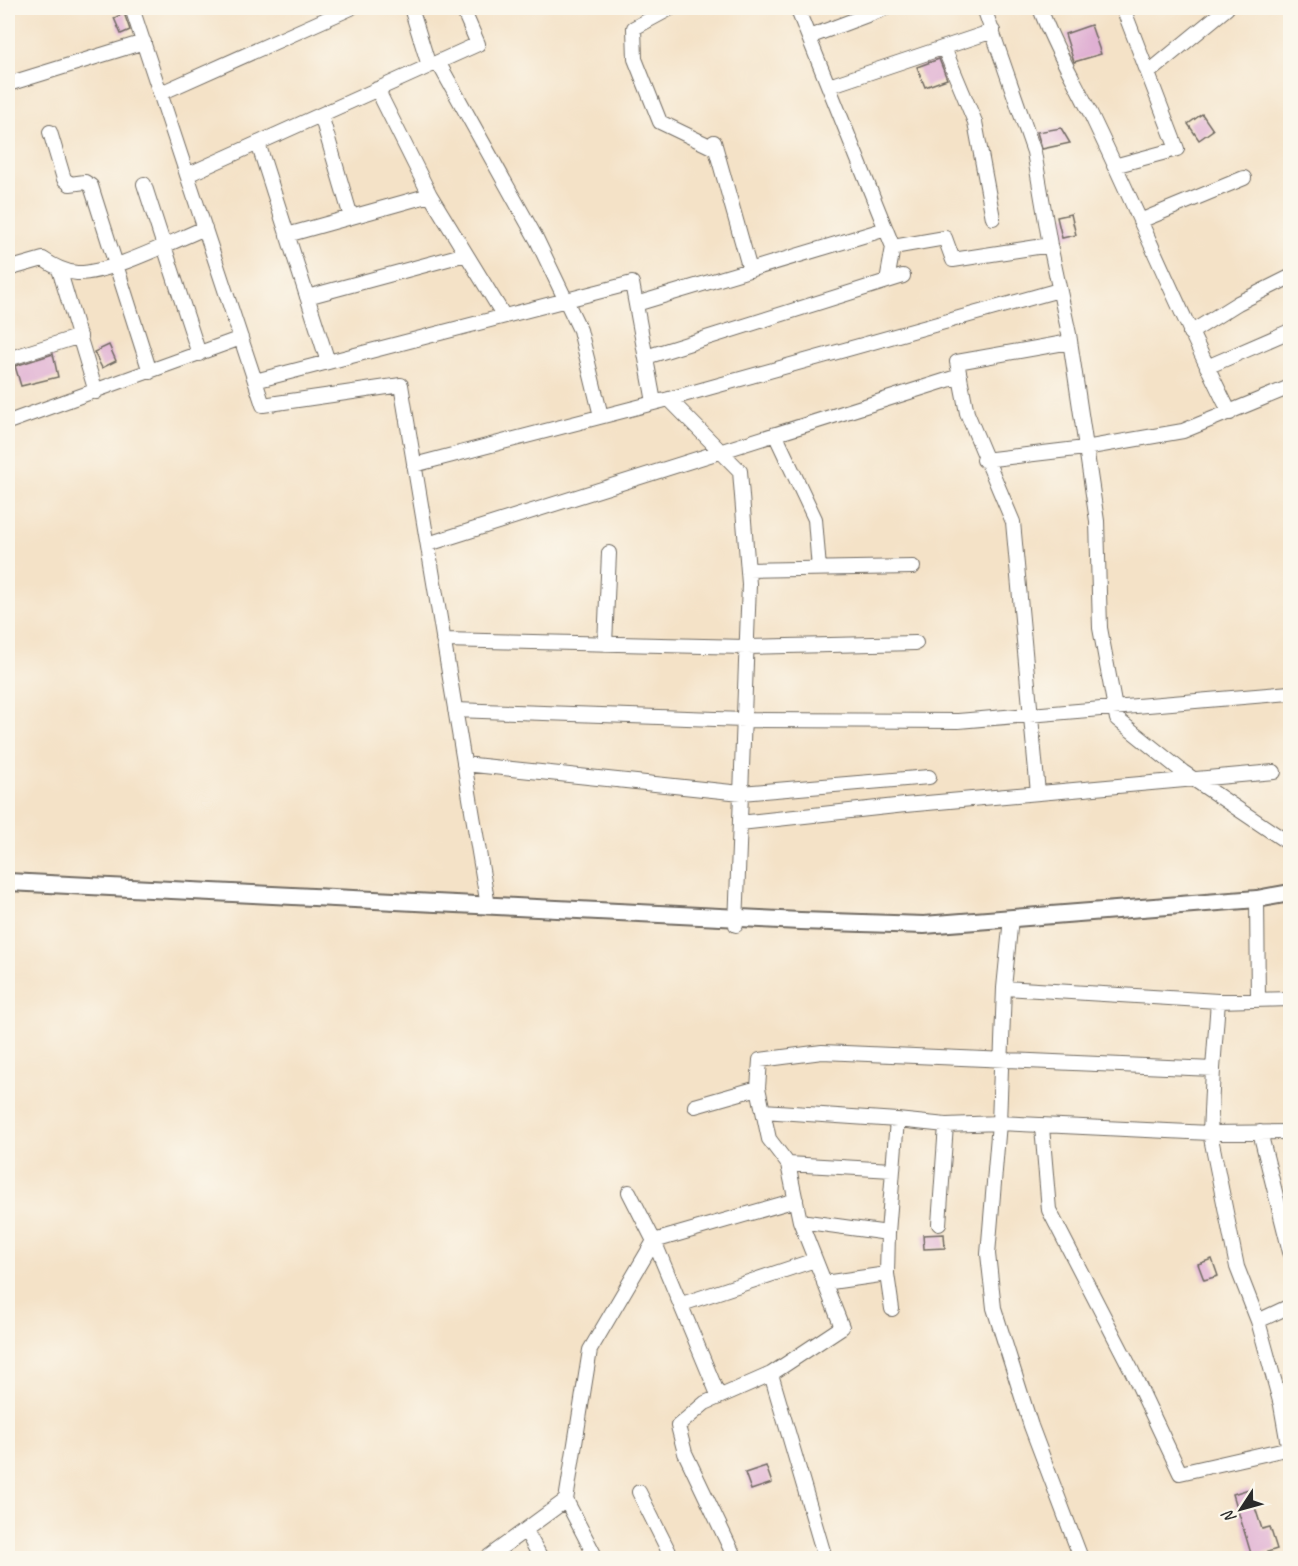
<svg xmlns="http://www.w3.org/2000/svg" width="1298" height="1566" font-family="Caveat,sans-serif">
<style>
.building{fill:#e0b0d3}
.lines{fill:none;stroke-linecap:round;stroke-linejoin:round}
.minor-casing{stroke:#716b62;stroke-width:16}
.tertiary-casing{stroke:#716b62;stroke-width:20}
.minor{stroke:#fff;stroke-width:14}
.tertiary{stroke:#fff;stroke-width:16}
</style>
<rect width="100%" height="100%" fill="#fbf7ec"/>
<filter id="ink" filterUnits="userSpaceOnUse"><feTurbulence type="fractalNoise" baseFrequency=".0167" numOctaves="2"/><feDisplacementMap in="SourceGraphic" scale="12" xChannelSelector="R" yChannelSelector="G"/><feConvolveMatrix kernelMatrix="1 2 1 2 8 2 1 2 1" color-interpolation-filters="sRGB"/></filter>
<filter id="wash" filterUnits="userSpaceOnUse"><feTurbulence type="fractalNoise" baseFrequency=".008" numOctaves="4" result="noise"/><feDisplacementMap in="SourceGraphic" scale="24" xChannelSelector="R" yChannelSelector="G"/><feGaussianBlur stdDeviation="1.35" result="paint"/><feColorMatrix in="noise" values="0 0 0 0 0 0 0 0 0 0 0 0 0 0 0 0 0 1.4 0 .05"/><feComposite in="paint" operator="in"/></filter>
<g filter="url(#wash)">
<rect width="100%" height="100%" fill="#f4e2c7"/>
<g id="blocks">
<path class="building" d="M124,13L130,30L121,34L114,18Z
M1091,25L1101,54L1074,62L1065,34Z
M939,59L947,79L925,87L917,67Z
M1202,114L1213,130L1199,140L1188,124Z
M1061,128L1070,143L1042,149L1037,132Z
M1071,214L1076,235L1062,238L1057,217Z
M109,345L116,361L102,368L94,352Z
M53,354L58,377L21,386L15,366Z
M944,1234L945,1248L924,1249L923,1235Z
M1212,1259L1218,1276L1204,1280L1198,1264Z
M766,1466L772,1483L751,1490L745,1473Z
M1249,1489L1262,1529L1270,1527L1277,1549L1252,1557L1233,1494Z"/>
</g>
</g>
<g filter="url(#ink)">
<use href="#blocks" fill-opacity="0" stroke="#716b62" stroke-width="1.5"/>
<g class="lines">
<g class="minor-casing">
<path id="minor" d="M132,8L263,405L401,385L488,906
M411,8L429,66
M671,8L634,28L635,59L660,122L716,149
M797,8L893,247L887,281
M984,8L1034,152L1050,245L1069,334L1097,521L1100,628L1117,719L1183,772L1290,844
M1040,8C1054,48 1077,84 1095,123C1141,219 1182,318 1230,413
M809,37L886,8
M944,48L975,122L993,218
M438,62L537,240L580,330L601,416
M1148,73L1227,8
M8,84L144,42
M829,86L993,31
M377,89L430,195L504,316
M161,93L351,8
M321,115L351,217
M50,132L64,179L70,184L85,182L91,186L150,372
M714,142L750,270
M258,143L328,362
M1114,166L1177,149L1123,8
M187,175L478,44L465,14L466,8
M144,184L199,354
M1140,221L1244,178
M287,235L430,195
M893,247L945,238L953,260L1050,245
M8,269L43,259C53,266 64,272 77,273C109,274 173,241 205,228
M59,269L96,392
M307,297L466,254
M636,304L886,229
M1190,333L1238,303L1290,277
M646,357L903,276
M8,359L80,336
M1207,367L1290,331
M255,381L632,283L654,402
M669,399L740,471L749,584L736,925
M8,420L11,421L241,338
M775,434L815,519L819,569
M984,460L1085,448L1183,431L1290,387
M414,465L669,399L1059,290
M428,544L960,376
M748,570L913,567
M443,640L746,647L916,643
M605,644L609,553
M455,710L744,720L958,721L1290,693
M464,764L741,793L929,777
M1038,793L1013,522L967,413L957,362L1070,342
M740,823L905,805L1274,772
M1257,899L1258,1000
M1004,988L1218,1001L1290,999
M1213,1069L1218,1001
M695,1106L758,1088
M763,1111L897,1120
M1042,1127L1049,1210L1131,1369L1180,1473L1290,1448
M1260,1132L1290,1252
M788,1164L892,1170
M939,1224L946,1125L999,1123L1004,988L1011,918
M888,1233L897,1120L946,1125
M824,1283L887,1274
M682,1304L815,1260
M892,1309L887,1274L888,1233L800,1221L788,1164L769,1139L758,1088L760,1060L822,1052L1213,1069L1210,1133L1237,1267L1258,1321L1281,1405L1290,1456
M1258,1321L1290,1306
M771,1374L825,1558
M719,1397L654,1241L796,1200
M639,1492L672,1558
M526,1531L541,1558
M487,1558L566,1500
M596,1558L566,1500L590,1350L654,1241L629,1192
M735,1558L685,1453L678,1426L705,1403L771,1374L842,1327L800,1221
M1081,1558L1031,1426L994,1308L988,1254L999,1123L1210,1133L1290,1132"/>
</g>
<g class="tertiary-casing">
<path id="tertiary" d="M8,882L800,921L924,925L1257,899L1290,893"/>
</g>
<use href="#minor" class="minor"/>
<use href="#tertiary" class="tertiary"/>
</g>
</g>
<rect width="1298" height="1566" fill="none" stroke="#fbf7ec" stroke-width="30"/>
<g transform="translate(1241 1509) rotate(234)" stroke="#fbf7ec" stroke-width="4.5" paint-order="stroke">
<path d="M0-4.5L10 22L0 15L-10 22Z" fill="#2b2b2b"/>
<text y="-9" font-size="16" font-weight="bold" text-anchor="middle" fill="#2b2b2b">N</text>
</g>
</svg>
